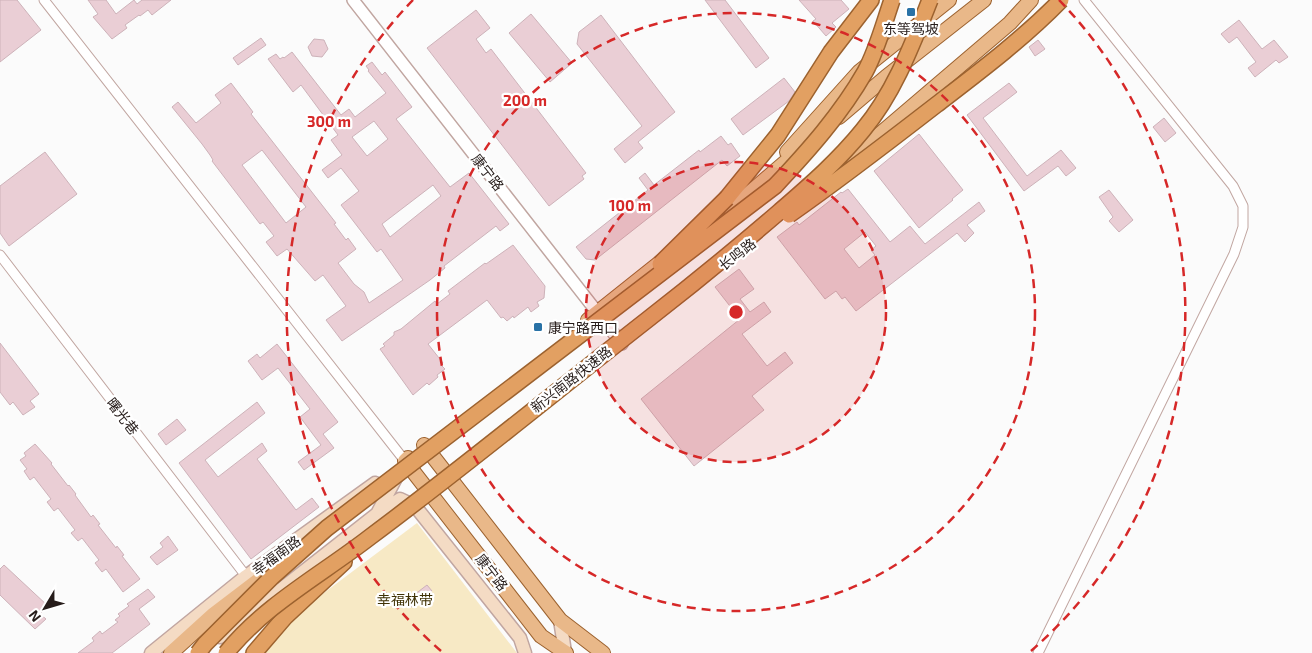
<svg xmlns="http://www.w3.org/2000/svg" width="1312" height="653" font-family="'Exo 2','Noto Sans SC',sans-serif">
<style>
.green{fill:#f7e9c5}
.building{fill:#eaced5;stroke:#cdb2b9;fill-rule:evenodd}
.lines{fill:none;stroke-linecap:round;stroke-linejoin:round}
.minor-casing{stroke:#c1a6a1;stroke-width:11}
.tertiary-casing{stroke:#c1a6a1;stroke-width:14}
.secondary-casing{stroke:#c1a6a1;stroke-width:15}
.primary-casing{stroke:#9c622f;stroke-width:16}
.trunk-casing{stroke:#9c622f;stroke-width:18}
.minor{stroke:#fff;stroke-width:9}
.tertiary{stroke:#fff;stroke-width:11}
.secondary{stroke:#f4dbc4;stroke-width:12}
.primary{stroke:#e9b889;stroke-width:14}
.trunk{stroke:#e2a062;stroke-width:15}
.trunk-bridge-casing{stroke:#9c622f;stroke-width:18;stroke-linecap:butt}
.trunk-bridge{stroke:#e2a062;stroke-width:15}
.ring{fill:none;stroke:#d62828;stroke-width:2.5;stroke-dasharray:9 6}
.poi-dot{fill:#2972a6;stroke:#fff;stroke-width:2}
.labels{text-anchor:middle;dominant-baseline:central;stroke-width:4.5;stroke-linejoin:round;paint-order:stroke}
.poi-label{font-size:14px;fill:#261c1a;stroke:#fff}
.street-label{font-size:14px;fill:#261c1a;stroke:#fff}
.park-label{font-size:14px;fill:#3f3105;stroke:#fff}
.centre{fill:#d62828;stroke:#fff;stroke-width:2.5}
.ring-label{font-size:15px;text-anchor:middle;font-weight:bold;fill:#d62828;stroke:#fff;stroke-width:4.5;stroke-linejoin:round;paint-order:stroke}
</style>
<rect width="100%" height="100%" fill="#fbfbfb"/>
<path class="green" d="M417,523L517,653H244Z"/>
<path class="building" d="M0,0H17L41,30L0,62Z
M88,0H106L116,14L134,0L137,4L142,0H171L152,15L148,10L140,16L139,15L125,25L127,28L112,39L93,17L98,14Z
M705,0H725L769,58L756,68Z
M799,0H841L849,9L832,23L836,27L826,36L813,21L816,19Z
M476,10L490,28L476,39L486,53L491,49L586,173L582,176L584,179L549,206L427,48Z
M531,14L572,63L550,82L509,33Z
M601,15L675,112L638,142L643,148L625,163L614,149L642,126L577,44L579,32Z
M1239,20L1262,49L1274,40L1288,57L1279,63L1276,60L1255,77L1248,68L1256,62L1237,37L1229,43L1221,34Z
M261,38L266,45L238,65L233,58Z
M314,39L324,40L328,49L322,57L312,56L308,47Z
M1038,40L1045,49L1035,56L1029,47Z
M292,52L341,115L349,109L355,117L386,93L368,71L369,70L366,66L372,62L382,75L385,72L412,107L396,119L450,187L469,173L509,224L500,231L496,226L444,266L445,268L430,280L342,341L326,320L346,306L323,275L315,281L287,249L277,256L266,242L274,236L263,222L260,224L212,161L213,160L210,155L202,144L172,107L178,102L196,123L221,103L215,95L231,83L253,112L251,114L336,223L334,224L346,240L348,238L356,249L338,263L354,284L364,292L369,303L403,280L381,249L377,252L341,205L359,191L341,168L328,178L322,170L342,155L331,140L338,135L301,85L293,92L268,59L276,54L280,59L283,57L284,58ZM374,121L388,139L367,156L352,137ZM262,150L306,207L286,223L242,165ZM433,185L441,196L390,237L382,224Z
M784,78L795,92L789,101L743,135L731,119Z
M1009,83L1017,92L983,118L1027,176L1061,150L1076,168L1066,176L1058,166L1024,191L967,115Z
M1164,118L1176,133L1165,142L1153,127Z
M919,134L963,190L952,199L953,200L919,228L874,171Z
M721,136L728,145L731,143L740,156L727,166L722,160L595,260L586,259L576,247L648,190L639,178L645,173L654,185L699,150L700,152Z
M45,152L77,194L9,246L0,233V186Z
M848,189L890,242L910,226L925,244L979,202L985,211L967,225L974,233L965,242L957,233L856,311L845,297L842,299L836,291L825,299L777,237L797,222L799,225L841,192L842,193ZM865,232L876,246L871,250L875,255L859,268L844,249Z
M1109,190L1133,220L1119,232L1109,221L1113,217L1099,197Z
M513,245L545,286L544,298L537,302L539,306L531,312L528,307L514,318L513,316L507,321L503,317L501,318L487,300L428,344L443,363L441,365L445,369L437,375L438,377L429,385L427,383L413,395L380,349L385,346L383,344L394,335V332L401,329L435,301L437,304L450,294L448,291L481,266L485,263L486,264Z
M739,269L754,289L740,299L750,312L764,302L771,312L742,334L767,366L785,352L793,363L752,396L764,410L694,466L641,399L740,319L715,287Z
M0,343L39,394L30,401L35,407L23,415L13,402L10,405L0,392Z
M277,344L338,422L323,434L334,448L304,470L298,462L321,445L300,417L310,409L278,368L262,380L248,361L257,354L260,358Z
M257,402L265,413L205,460L218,477L262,443L267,451L257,459L296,510L312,498L319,507L251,559L179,463Z
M177,419L186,430L166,445L158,434Z
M35,444L52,463L51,464L68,486L69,485L76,494L75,495L91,517L93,515L100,524L98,525L116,548L117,546L124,555L122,556L140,579L123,592L106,569L102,572L95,563L99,560L82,538L78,541L71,533L75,530L58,508L54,511L47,502L51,499L34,477L30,480L24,471L27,469L20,460L26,456L24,453Z
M168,536L178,550L157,565L150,557L163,547L160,543Z
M4,565L48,606L40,614L46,619L35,629L0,595V569Z
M427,585L432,591L411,607L406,601Z
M148,589L155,597L139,609L150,624L112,653H78L94,641L92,638L100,631L102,634L118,622L115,620L120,616L118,614L129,606L127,604Z"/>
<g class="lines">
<g class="minor-casing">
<path id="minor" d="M44,0L405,461
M0,255L246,576
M1038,653L1234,254L1243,227V206L1233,186L1084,0"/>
</g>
<g class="tertiary-casing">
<path id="tertiary" d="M353,0L622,344"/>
</g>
<g class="secondary-casing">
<path id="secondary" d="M378,512L397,476
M560,620L565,652L563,653
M220,637L378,513L400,499L415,506L520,638L525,653
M151,653L246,576L375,483"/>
</g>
<g class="primary-casing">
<path id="primary" d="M839,117L886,77L984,0
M787,152L859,72L949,0
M819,186L1010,23L1031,0
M702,230L746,196L803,147
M588,320L667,257
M424,445L560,620L603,653
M408,458L405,461L541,636L566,653
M171,653L214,614L273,569"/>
</g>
<g class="trunk-casing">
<path id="trunk" d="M727,198L778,135L831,52L871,0
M254,653L285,617L344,562"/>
</g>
<use href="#minor" class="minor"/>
<use href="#tertiary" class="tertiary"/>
<use href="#secondary" class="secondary"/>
<use href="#primary" class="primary"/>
<use href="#trunk" class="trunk"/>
<g class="trunk-bridge-casing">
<path id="trunk-bridge" d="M789,215C839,180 887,143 936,105C979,72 1023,39 1061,0
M660,264L727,198
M198,653L205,644L272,577L327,528L775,186C808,151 841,114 865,72C877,50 884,23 892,0
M226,653C266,604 321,575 370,537C464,467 555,392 647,320C692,285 736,249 779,212C809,186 838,161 863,130C894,93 912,45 930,0"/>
</g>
<use href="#trunk-bridge" class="trunk-bridge"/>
</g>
<circle cx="736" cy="312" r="150" fill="#d62828" fill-opacity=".12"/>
<g class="ring">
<circle cx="736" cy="312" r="150"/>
<circle cx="736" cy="312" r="299"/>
<path d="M441 651A449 449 0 0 1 413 0M1059 0A449 449 0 0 1 1031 651"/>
</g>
<g class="poi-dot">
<rect x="906" y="7" width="10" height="10" rx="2.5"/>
<rect x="533" y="322" width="10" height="10" rx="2.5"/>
</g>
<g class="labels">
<g class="poi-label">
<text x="911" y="28">东等驾坡</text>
<text x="548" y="327" text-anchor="start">康宁路西口</text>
</g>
<g class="street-label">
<text transform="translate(488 172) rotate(52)">康宁路</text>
<text transform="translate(737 254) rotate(-38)">长鸣路</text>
<text transform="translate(571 379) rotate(-38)">新兴南路快速路</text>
<text transform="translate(123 416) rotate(52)">曙光巷</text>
<text transform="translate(276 555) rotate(-36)">幸福南路</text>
<text transform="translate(492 572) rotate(52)">康宁路</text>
</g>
<g class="park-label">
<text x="405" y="599">幸福林带</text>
</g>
</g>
<circle cx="736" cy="312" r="8" class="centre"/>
<g class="ring-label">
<text x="525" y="106">200 m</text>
<text x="329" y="127">300 m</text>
<text x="630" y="211">100 m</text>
</g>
<g transform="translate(45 608) rotate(232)" stroke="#ffffff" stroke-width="4" paint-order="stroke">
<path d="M0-4L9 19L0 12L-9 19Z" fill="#261c1a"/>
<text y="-8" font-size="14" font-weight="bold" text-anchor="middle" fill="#261c1a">N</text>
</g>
</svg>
